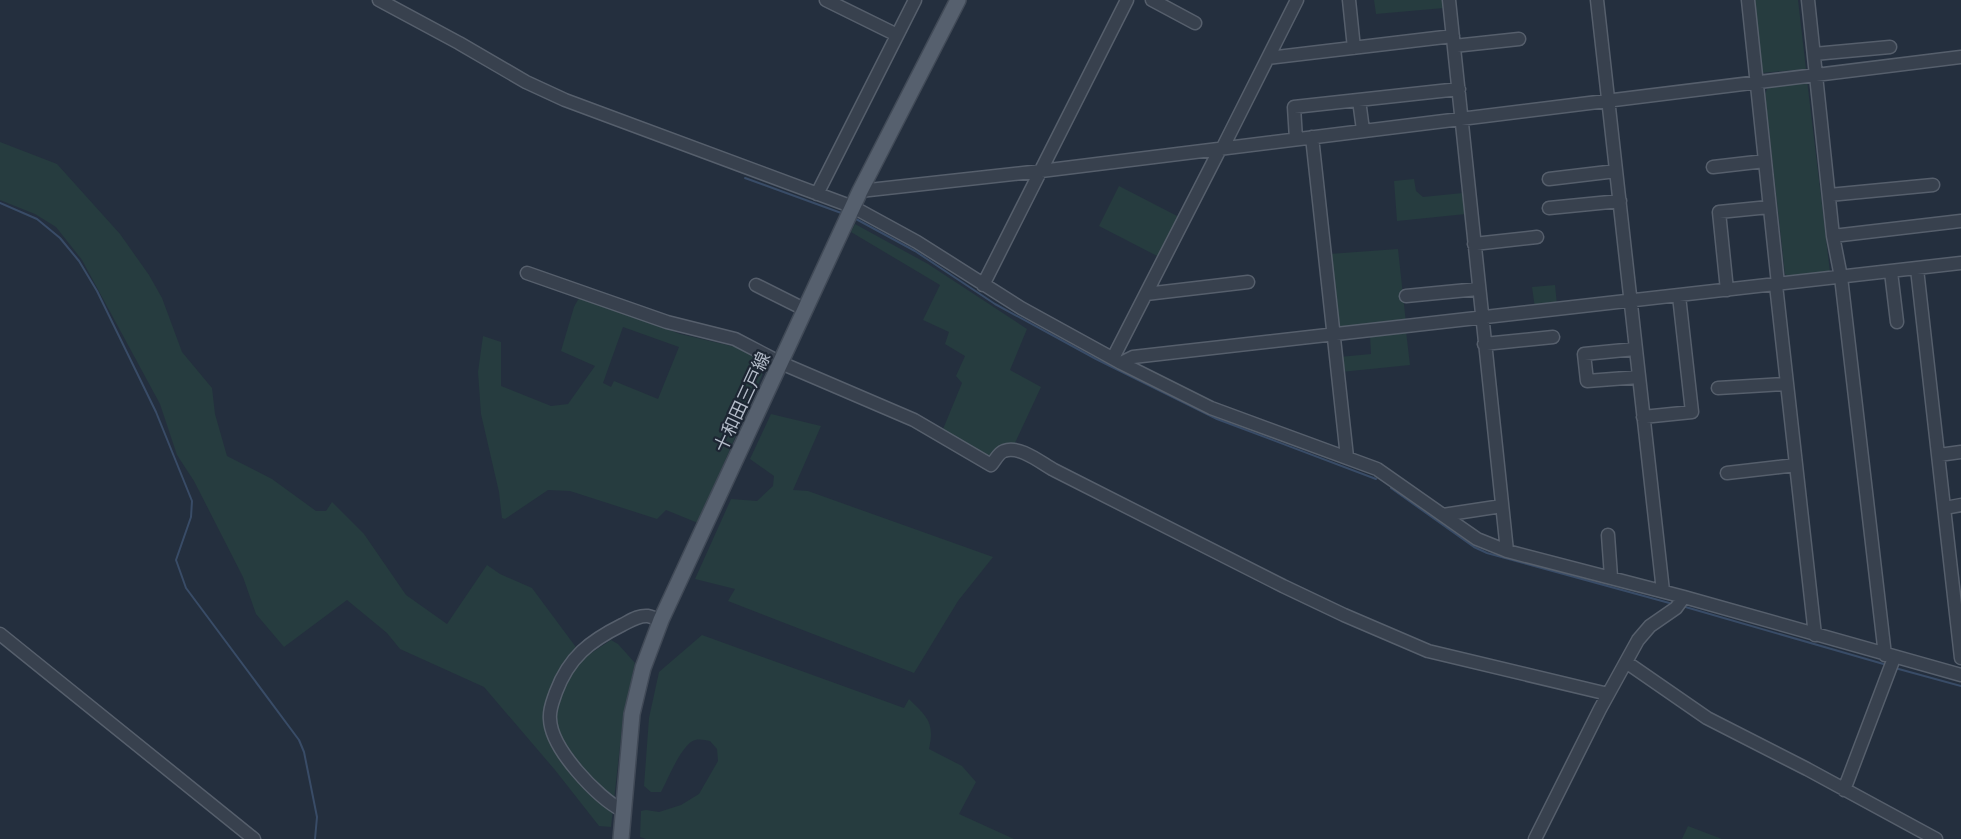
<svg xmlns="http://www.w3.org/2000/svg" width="1961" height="839" font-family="'IBM Plex Sans','Noto Sans JP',sans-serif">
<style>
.green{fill:#263c3f;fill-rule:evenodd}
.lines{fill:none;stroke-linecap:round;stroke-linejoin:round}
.stream{stroke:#394c67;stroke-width:2}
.minor-casing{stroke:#565f6c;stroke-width:15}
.major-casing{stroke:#414a57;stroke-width:18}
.minor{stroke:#38414e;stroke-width:12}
.major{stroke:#56606e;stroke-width:15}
.labels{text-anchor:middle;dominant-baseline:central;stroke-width:4.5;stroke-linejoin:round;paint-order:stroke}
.street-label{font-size:18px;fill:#b4bcc9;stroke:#1d2633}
</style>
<rect width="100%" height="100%" fill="#242f3e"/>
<path class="green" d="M1374,0H1443L1444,8L1376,14Z
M1753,0H1798L1806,69L1761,73Z
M1807,80L1830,272L1790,278L1785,274L1765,94L1768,87Z
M0,142L57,164L120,234L149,275L162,298L182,352L212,388L215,414L227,456L272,479L316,511H326L332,502L364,534L406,595L447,624L487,565L500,574L532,588L584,658L611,640L618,644L635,663L623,719L611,827L599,826L555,770L484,687L400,649L387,633L347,600L284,647L256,614L243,577L194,481L177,455L160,404L82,260L56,227L35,214L0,200Z
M1414,179L1416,191L1423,197L1463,193L1466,214L1397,221L1394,181Z
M1119,186L1181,218L1161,258L1099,226Z
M855,224L928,264L1027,329L1010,370L1041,387L1014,445L991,461L941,434L962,383L956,376L965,356L945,344L949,332L923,320L940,285L851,232Z
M1398,249L1406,323L1338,331L1329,254Z
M1555,285L1557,305L1535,308L1532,287Z
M580,296L680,334L740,348L767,364L698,523L666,510L657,519L570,491L548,490L505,519L502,518L499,492L481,414L478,372L483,336L501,342V386L551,406L568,404L595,366L561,351L574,307ZM623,327L679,347L658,399L614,381L611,387L603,383Z
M1406,331L1410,365L1341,372L1339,357L1371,354L1370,335Z
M771,414L821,426L793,490L808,491L993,557L958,601L914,673L728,601L735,589L695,579L731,499L757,501L773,486L774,476L750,459Z
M702,635L904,708L909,699C927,717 935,722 929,749L962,766L976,782L959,814L1014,839H646L640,837L641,811L646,810L659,812L681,805L699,794L718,761L717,749L710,741C704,740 697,738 691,742C679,751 668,779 661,792H651L644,786L649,718L659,672Z
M1688,826L1722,839H1682Z"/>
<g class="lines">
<path class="stream" d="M745,178L844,214
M0,203L37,219L60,238L79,261L97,291L156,412L192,501L191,517L176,560L186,588L299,740L304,752L317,817L315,839
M856,219L915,251L995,304L1096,359L1217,419L1376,479
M1391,488L1474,547L1487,553L1673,604
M1682,606L1887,665
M1895,668L1961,686"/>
<g class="minor-casing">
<path id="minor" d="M379,0L459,43L526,82L565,100L853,207L917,242L1021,308L1121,363L1211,408L1377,469L1477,539L1507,551L1684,597L1961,675
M826,0L897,35
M1152,0L1195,23
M1349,0L1354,48
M1449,0L1507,551
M1597,0L1663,591
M1748,0L1778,284
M1808,0L1833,236L1841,277L1885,655
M1454,46L1519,39
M1814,54L1890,47
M1268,58L1453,36
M1359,100L1363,130
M1312,137L1347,457
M1296,139L1294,107L1459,89
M1222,149L1297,0
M1713,167L1765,161
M1549,179L1616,171
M860,191L1041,171L1961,57
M817,194L915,0
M1829,195L1933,185
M1549,208L1620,201
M1833,236L1961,221
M1474,244L1537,237
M1917,269L1961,658
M1891,272L1897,322
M527,273L667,322L735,339L781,363L914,420L991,465C995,461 998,453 1004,451C1020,445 1041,463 1054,470L1283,586L1344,615L1428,651L1608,694
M756,285L806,310
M983,285L1127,0
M1776,285L1815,635
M1727,290L1719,212L1769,207
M1146,294L1248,282
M1406,296L1478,289
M1484,344L1553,337
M1635,349L1584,354L1587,381L1639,377
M1113,358L1220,149
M1121,363L1133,357L1961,263
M1718,388L1786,384
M1643,417L1692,412L1679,296
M1939,455L1961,452
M1727,473L1796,465
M1945,508L1961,505
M1443,515L1502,506
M1608,535L1611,577
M0,634L254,839
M1626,662L1707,718L1807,769L1936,839
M1844,790L1894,658
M623,811C597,797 551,749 550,719C549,709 553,701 556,692C569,657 590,641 622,625C630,621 638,615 648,616C652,617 657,619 661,620
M1535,839L1600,709L1638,640L1650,626L1676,608L1684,597"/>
</g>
<g class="major-casing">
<path id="major" d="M621,839L632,714L643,668L661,620L860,191L958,0"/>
</g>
<use href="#minor" class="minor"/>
<use href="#major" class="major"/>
</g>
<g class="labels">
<g class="street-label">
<text transform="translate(742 402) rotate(-65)">十和田三戸線</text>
</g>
</g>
</svg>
